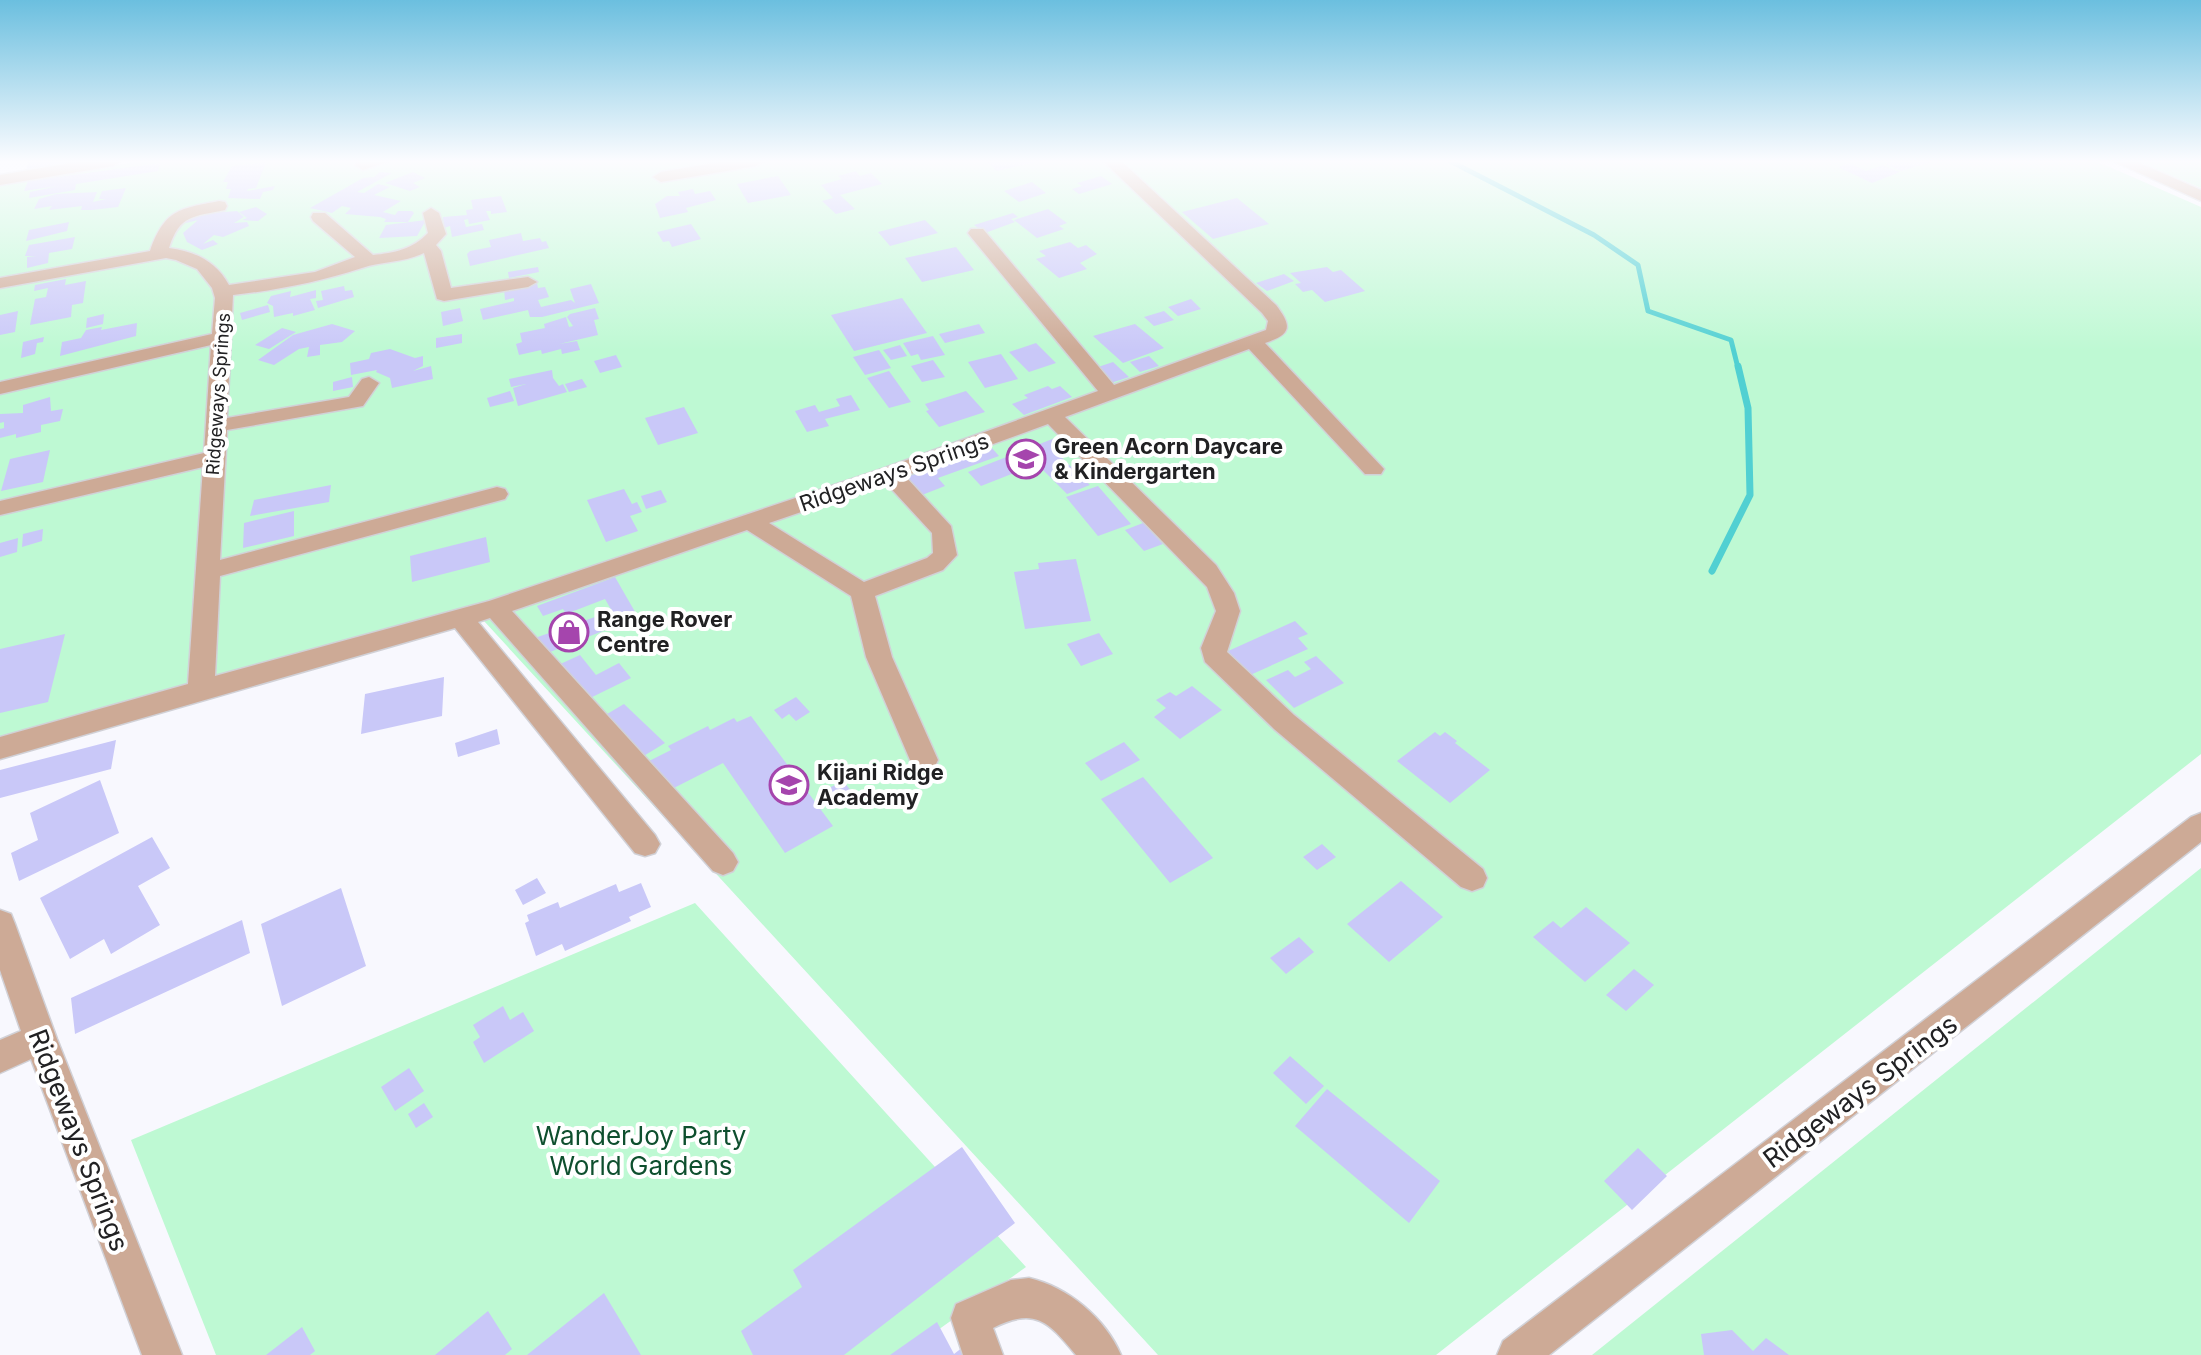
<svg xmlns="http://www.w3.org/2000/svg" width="2201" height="1355" font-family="Inter,sans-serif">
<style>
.green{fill:#bef9d3}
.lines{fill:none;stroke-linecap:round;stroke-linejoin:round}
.stream-far1{stroke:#51d0d2;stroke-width:5}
.stream{stroke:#51d0d2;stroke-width:7}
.building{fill:#c9c8f8}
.minor-casing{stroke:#d1d1d7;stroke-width:3}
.minor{fill:#cdaa96;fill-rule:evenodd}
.labels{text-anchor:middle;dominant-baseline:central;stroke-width:8;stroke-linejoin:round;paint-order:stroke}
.far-street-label{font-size:18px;fill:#212123;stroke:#fff}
.poi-label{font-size:22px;font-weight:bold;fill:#212123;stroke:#fff;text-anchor:start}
.street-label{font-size:22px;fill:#212123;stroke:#fff}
.near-street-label{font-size:26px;fill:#212123;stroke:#fff}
.near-park-label{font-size:26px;fill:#0e4f2e;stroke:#fff}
</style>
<rect width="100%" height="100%" fill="#f8f8fe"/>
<path class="green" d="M140,161H2096L2201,207V754L1436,1355H1158L484,621L0,741V185Z
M2137,161H2201V188Z
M2201,868V1355H1592Z
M695,903L1026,1267L903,1355H216L131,1140Z"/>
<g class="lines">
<path class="stream-far1" d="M1450,161L1594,235L1638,265L1648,311L1731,340L1738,368"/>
<path class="stream" d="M1712,571L1750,495L1748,408L1738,366"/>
</g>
<path class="building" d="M28,161H71V163L26,171Z
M987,161H1035V162L997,171Z
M1891,161H1930V162L1901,171L1885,164Z
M266,162L256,188L248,189L247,191L275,186L273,190L263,192L260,199L228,198L231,189H226L228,182H223L232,166Z
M160,163L158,171L76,184L75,190L29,198L30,192L58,186L24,191L28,181Z
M1849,163L1866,171L1882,165L1900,172L1872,183L1838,167Z
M856,171L860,176L871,173L882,184L840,195L855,209L836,214L822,201L833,198L821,185L842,179L838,176Z
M380,172L392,173L357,192L364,193L378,184L390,187L374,195L401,201L383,212L395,215L398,211H412L414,213L408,222H384L386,219L380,217L345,214L351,208L342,206L332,213L310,208L363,178L374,177Z
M413,172L425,178L413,183L420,187L410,191L385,183Z
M778,176L791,195L748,203L737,184Z
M1101,176L1112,184L1079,194L1072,189L1082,186L1077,183Z
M1032,182L1046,193L1019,202L1004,191Z
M126,188L118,207L92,210H81L82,206L49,210L52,206L34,209L39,199L56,194L97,192L93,202L106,199H99L102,191Z
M693,189L695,194L710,191L716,200L686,208L688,212L660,218L655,204L667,196H680L678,192Z
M501,196L507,212L491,214V211H486L490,220L469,224L468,219L464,220L466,227L482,224L484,230L452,237L450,226L444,228L443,217L467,215L466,210L473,209L471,200Z
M1237,198L1269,224L1213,239L1182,212Z
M256,207L267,214L258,221L242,220L247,218L239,212Z
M222,208L224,212L237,211L244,217L234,223L247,222L249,226L223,237L214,235L203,244L213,240L218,244L202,250L187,242L183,233L198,220L186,223L184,218Z
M1048,209L1067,223L1059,226L1064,229L1037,238L1014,220Z
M1013,213L1018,217L1011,219L1015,222L985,233L974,225Z
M426,220L417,236L379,238L386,225Z
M925,220L938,233L890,246L878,232Z
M69,222L67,231L26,241L29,230Z
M691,224L701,239L672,247L669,241L663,242L657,232Z
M521,233L523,241L540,238L542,242L546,241L549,248L470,266L467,254L470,251L491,247L489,240Z
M75,237L72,249L49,253L48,263L27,268V257L36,256H25L29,245Z
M1070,242L1078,248L1086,245L1097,254L1080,263L1087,269L1059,278L1036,259L1046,256L1039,251Z
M956,247L974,270L922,282L905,258Z
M538,267L539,272L509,278L508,272Z
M1327,267L1333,272L1341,270L1365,291L1325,302L1312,290L1303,292L1295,284L1301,283L1290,273Z
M1284,274L1294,281L1267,291L1256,283Z
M66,279L65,285L86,281L83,303L72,305L71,317L30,325L35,299L46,297L48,288L34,291L35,285Z
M537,283L538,288L545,287L549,297L538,300L541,307L571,300L575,303L570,289L591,284L599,303L542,317H530L528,310L483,320L480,309L514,301V298L505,300L504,289Z
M344,286L345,291L352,290L354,297L318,308L316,301L323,300L321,291Z
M316,290V298L310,299L315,310L293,316V313L274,317L273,306L267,303L271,296L291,291L290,297Z
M902,298L927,333L854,351L831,315Z
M1191,299L1201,309L1178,316L1168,307Z
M268,305L270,312L242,320L240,313Z
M460,308L463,321L443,326L441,312Z
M595,308L599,319L594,320L598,335L559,344L577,341L580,350L562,354L561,349L542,354L541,350L519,355L516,344L522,342L520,333L545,328L544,324L566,317L569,327L573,326L567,317L570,314Z
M18,311L15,332L0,335V315Z
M1164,311L1174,320L1154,326L1144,317Z
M104,314L103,324L86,328L87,318Z
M137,323L136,336L60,356L62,342L81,338L86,330L102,327L101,330Z
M332,324L355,331L342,342L320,345V355L307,357L309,347L299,349L274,365L258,360L293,335Z
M979,324L985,333L945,343L939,334Z
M1135,324L1164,348L1123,363L1093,336Z
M282,328L296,332L269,349L255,345Z
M462,334V343L436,348V338Z
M933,336L945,355L921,360L918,354L911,356L903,343Z
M44,337L43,342L37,343L35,354L21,358L23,342Z
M1036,343L1056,363L1029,372L1009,352Z
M900,345L907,356L891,360L883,350Z
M390,349L415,358L423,356V366L413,371L431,366L433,379L392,388L390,378L376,372L377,370L351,375L350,363L369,359L371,353Z
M879,350L891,368L865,375L853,357Z
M1001,354L1018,379L985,388L968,362Z
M616,355L622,367L600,373L594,361Z
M1149,356L1159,366L1140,372L1130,362Z
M933,360L945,377L922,382L911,366Z
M1113,362L1129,377L1111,383L1095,368Z
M552,370L553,378L559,386L563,384L567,392L518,406L513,388L526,384L511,387L509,379Z
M889,371L911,402L889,408L867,378Z
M352,377L353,387L333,391V382Z
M582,379L587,387L569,392L565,384Z
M1048,386L1052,389L1060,386L1072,397L1024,415L1012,404L1028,398L1024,395Z
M510,391L514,401L490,407L487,398Z
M966,391L985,412L939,427L926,411L929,410L925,404Z
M851,395L860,410L825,419L829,426L807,432L795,411L815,405L819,412L840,406L836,399Z
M50,397L51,411L63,409L60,421L41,425V432L16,438V434L0,438V429L4,428V422L0,423V414L23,413V405Z
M684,407L698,433L658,445L645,418Z
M1060,436L1073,449L1059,455L1090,485L1067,494L1037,464L981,486L968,472Z
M991,447L999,456L938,478L945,486L922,495L907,477Z
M50,450L43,482L1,491L10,459Z
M331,485L329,502L250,516L254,500Z
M1098,486L1131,524L1098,536L1066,497Z
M624,489L632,504L637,502L642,512L630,516L638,531L606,542L587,500Z
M661,490L667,502L646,509L641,496Z
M294,511V536L243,548L244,523Z
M1143,523L1163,544L1144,551L1125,530Z
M43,529L42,541L22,547L23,534Z
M486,537L490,562L412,582L410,556Z
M18,538L17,552L0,557V543Z
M1076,559L1091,621L1025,629L1014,572L1039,569L1038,563Z
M615,577L638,617L540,656L532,639L612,611L605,599L566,614L563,609L543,616L537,606Z
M1295,621L1308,634L1298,638L1308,649L1248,676L1226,652Z
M1099,633L1113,654L1081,666L1067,644Z
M65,634L48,702L0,713V649Z
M580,655L596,675L619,663L631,678L582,702L556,666Z
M1316,656L1344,683L1294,708L1266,680L1288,670L1295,677L1311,669L1304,662Z
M444,677L442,716L361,734L365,694Z
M1192,686L1222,710L1180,739L1154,717L1166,708L1156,700L1170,692L1176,696Z
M796,697L810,712L796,721L789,714L782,719L774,710Z
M624,704L665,743L642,757L602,717Z
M751,716L833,826L785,853L723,763L666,792L647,762L671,750L668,746L708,726L710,730L734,718L737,722Z
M497,729L500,744L458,757L455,743Z
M1435,732L1440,736L1445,732L1457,741L1455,743L1490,770L1450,803L1397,761Z
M116,740L111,769L0,798V770Z
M1124,742L1140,760L1101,781L1085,763Z
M1143,777L1213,858L1170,883L1101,799Z
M100,780L119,833L19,881L11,853L38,840L30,813Z
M843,781L853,793L828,808L817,794Z
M152,837L170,868L138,886L160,925L111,954L104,939L70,959L40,898Z
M1322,844L1336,857L1317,870L1303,857Z
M537,878L546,893L523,905L515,890Z
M1401,881L1443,917L1389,962L1347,924Z
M641,883L651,907L629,917L631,921L565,951L562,944L536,956L525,923L529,921L527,915L558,902L560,908L616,884L619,892Z
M341,888L366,966L282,1006L261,924Z
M1586,907L1630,943L1585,982L1533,937L1553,921L1561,928Z
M242,920L250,953L75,1034L71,998Z
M1299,937L1314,952L1286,974L1270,958Z
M1634,969L1654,985L1626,1011L1606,995Z
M503,1006L510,1020L523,1012L534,1031L484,1063L473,1042L480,1037L473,1025Z
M1290,1056L1324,1086L1306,1104L1273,1073Z
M409,1068L424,1091L395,1111L381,1087Z
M1327,1089L1440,1181L1409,1223L1295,1126Z
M424,1103L433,1117L416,1128L408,1114Z
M962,1147L1015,1223L844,1355H753L741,1331L802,1287L793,1270Z
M1638,1148L1667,1176L1632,1210L1604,1181Z
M604,1293L641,1355H527Z
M488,1311L512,1349L505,1355H435Z
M937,1322L954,1354L963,1347L967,1355H890Z
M302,1327L315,1351L310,1355H266Z
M1732,1330L1753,1351L1766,1338L1789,1355H1704L1701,1334Z"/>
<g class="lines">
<g class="minor-casing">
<path id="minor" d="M83,161H121L113,166L0,185V175Z
M389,161L363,170L355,165L359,161Z
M726,161H764L756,166L661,182L653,177L661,172Z
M1103,161H1121L1276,305C1292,326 1292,334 1265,343L1384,469L1381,474H1365L1249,349L1065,417L1216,565L1234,593L1240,611L1227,652L1294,715L1483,869L1487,878L1483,887L1472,891L1461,887L1274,729L1205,662L1201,648L1216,611L1207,587L1048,424L905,476L951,526L957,555L943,570L875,596L892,657L938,760L934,768L924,771L914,768L910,760L866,657L851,596L747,530L512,611L733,853L738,862L733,871L723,875L713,871L490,618L478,622L655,835L660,844L655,853L645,856L635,853L455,628L0,759V737L188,684L203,467L0,515V501L204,453L211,345L0,394V382L212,334L215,298L212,288L197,269L176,260L166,258L0,288V278L150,251C165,209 179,209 219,201L225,202L227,206L225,210C193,217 180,214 169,248C194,251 216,261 229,285L315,272L355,257L313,221L311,217L313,213H325L373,255C394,253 413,249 428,233L423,213L431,208L439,213L446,234L436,245L441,251L451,288L528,277L537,282L528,287L444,301L437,299L424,253C404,263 382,261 362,268C319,282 278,290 233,295L227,418L349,397L362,379L369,377L379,383L363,406L227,430L220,560L497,487L505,489L508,494L505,499L220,576L215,676L489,601L882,469L1098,391L971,237L968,233L971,229H983L1114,385L1266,330L1268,321L1262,313ZM886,483L932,533L933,553L927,558L864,582L769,523Z
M2113,161H2135L2201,190V201Z
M2201,813V842L1549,1355H1497L1503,1341L2191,817Z
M0,910L11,914L15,924L57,1039L182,1355H142L31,1059L0,1073V1040L21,1031L0,970Z
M1029,1278C1068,1287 1105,1318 1121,1355H1076C1048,1321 1035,1307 993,1328L1003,1355H963L951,1318L956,1304L1011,1280Z"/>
</g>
<use href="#minor" class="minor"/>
</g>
<linearGradient id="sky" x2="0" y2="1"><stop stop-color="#6bbfdf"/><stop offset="0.46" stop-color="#fcfcff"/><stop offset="1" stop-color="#fcfcff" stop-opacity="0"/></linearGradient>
<rect width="2201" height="351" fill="url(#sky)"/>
<defs>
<g id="school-ring" transform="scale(2)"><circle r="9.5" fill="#fff" stroke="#a545ad" stroke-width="1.5"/><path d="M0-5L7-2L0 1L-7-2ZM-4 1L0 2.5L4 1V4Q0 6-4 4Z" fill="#a545ad"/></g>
<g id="shop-ring" transform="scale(2)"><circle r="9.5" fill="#fff" stroke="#a545ad" stroke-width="1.5"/><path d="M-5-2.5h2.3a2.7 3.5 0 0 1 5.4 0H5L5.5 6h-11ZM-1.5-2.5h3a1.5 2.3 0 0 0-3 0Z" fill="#a545ad"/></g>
</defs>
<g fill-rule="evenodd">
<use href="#school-ring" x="1026" y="459"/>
<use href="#shop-ring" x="569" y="632"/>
<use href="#school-ring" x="789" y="785"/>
</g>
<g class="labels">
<g class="far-street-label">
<text transform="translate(218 394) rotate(-86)">Ridgeways Springs</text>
</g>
<g class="poi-label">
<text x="1054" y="446">Green Acorn Daycare<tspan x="1054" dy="25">&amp; Kindergarten</tspan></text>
<text x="597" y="619">Range Rover<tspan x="597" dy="25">Centre</tspan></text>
<text x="817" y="772">Kijani Ridge<tspan x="817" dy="25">Academy</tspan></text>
</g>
<g class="street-label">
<text transform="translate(894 472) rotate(-19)">Ridgeways Springs</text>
</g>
<g class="near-street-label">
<text transform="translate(1860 1091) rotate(-37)">Ridgeways Springs</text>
<text transform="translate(79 1140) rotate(69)">Ridgeways Springs</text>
</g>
<g class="near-park-label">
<text x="641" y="1135">WanderJoy Party<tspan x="641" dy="30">World Gardens</tspan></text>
</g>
</g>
</svg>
